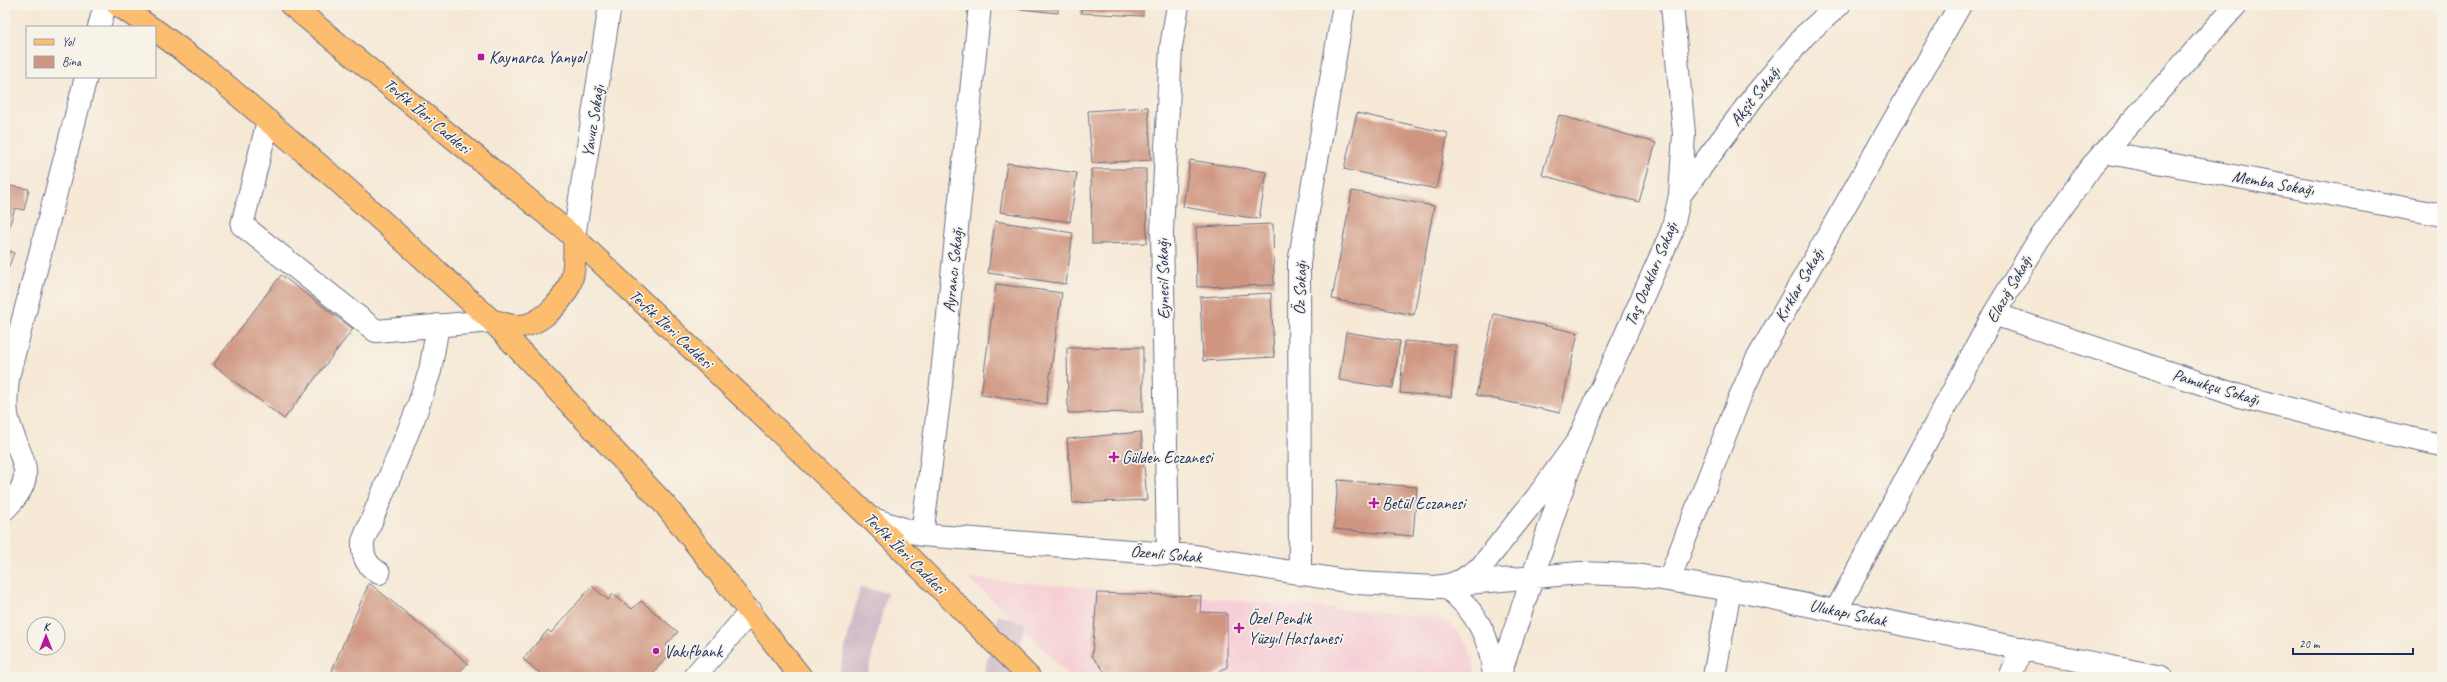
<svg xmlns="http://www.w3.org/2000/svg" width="2447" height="682" font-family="Caveat,sans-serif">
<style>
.built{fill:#f6cfd6}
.industrial{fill:#d1bdc9}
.building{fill:#cf9580}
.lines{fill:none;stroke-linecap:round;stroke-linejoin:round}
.minor-casing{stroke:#687088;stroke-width:24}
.major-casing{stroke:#687088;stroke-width:24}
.minor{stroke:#fff;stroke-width:22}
.major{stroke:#fcbd6e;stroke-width:22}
.poi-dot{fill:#b5179e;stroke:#f7f3e8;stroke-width:1.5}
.labels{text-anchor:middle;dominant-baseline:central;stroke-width:3.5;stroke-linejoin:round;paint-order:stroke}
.poi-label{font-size:17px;fill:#1b2f5e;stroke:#f7f3e8;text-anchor:start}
.street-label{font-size:17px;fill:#1b2f5e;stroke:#f7f3e8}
</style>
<rect width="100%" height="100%" fill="#f7f3e8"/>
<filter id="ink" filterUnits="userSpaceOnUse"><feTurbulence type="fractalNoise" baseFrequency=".025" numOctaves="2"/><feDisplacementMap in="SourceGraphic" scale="8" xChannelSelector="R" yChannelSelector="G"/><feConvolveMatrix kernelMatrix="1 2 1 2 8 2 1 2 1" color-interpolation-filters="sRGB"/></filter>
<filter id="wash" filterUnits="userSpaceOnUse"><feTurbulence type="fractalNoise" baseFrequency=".012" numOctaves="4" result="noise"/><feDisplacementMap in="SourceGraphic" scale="16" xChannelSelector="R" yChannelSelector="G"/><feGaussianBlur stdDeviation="0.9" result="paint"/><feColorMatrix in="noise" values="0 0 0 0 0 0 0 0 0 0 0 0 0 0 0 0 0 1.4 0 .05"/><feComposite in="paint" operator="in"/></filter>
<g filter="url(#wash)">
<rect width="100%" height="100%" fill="#f6e8d5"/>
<path class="built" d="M968,578L1435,617L1449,623L1468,645L1473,660L1475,677H1069L1029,633Z"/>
<path class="industrial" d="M860,587L887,593L867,677H838Z
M998,615L1025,623L1012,677H983Z"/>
<g id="blocks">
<path class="building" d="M1001,5H1058V13L1001,7Z
M1081,5H1143V16L1081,13Z
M1148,107L1151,160L1092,163L1088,111Z
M1357,113L1448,133L1436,189L1344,169Z
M1559,115L1656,143L1639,202L1542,175Z
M1190,160L1267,172L1259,219L1183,207Z
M1007,163L1077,173L1070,222L1000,212Z
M1091,169H1146L1147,243L1092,244Z
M5,185L29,189L24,210L15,208L5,240Z
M1352,191L1434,206L1414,315L1332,299Z
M995,221L1073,233L1066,284L988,273Z
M1273,224L1274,285L1197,287L1196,227Z
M5,248L14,253L7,271H5Z
M281,275L353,329L284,419L213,365Z
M996,284L1062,293L1046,404L981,395Z
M1271,293L1274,357L1203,361L1200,297Z
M1494,314L1578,333L1560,413L1476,395Z
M1346,332L1400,341L1393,388L1339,380Z
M1404,341L1456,345L1451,397L1400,393Z
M1143,347V412L1068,413L1067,348Z
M1141,432L1147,500L1073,503L1067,439Z
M1338,480L1417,487L1413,536L1334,529Z
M369,583L468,663L455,677H341L332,670Z
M592,586L608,600L613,594L632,609L641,601L678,632L666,645L673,651L649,677H544L523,659L548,630L551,633Z
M1097,593L1201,596L1200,612L1227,613V667L1210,677H1109L1092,656Z"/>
</g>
</g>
<g filter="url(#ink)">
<use href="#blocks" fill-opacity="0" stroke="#687088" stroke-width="1"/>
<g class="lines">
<g class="minor-casing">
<path id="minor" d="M99,27L105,5
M268,121L242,225L376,331L492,321
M2104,152L2442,215
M1680,195L1755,95L1805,35L1839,5
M574,237L610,5
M1994,314L2239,396L2386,433L2442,445
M5,509C41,474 20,461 9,423C4,409 7,392 8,377L86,77
M870,518L922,535L1195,556L1357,583L1435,587L1449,585L1462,580L1481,567L1537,497L1579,439
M922,535L940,393L980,5
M1168,553L1162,231L1171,47L1178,5
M379,573C366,565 362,556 363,541L415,415L430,371L438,325
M1300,574L1299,263L1344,5
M1669,580L1739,399L1756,361L1960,5
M1456,584L1580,573L1636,575L1743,592L2161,677
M1445,586C1476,610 1491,638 1494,677
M1836,611L1994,314L2038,241L2091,167L2236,5
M694,677L751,611
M1499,677L1579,439L1672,231L1680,195L1684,134L1672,5
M1714,677L1730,590
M2010,677L2022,648"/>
</g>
<g class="major-casing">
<path id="major" d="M118,5L150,27
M291,5L574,237L870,518L1029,677
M155,30L205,67L338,181L492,321L666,506L801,677
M492,321C501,322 511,327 519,326C530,326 539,320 547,314C574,290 576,272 574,237"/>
</g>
<use href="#minor" class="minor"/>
<use href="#major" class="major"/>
</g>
</g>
<g class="poi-dot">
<rect x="477" y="53" width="8" height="8" rx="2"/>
<path d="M1112 451h4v4h4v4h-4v4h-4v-4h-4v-4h4z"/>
<path d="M1372 497h4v4h4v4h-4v4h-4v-4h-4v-4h4z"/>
<path d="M1237 622h4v4h4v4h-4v4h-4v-4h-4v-4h4z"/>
<circle cx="656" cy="651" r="4"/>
</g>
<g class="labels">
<g class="poi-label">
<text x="489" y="57">Kaynarca Yanyol</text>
<text x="1122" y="457">Gülden Eczanesi</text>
<text x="1382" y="503">Betül Eczanesi</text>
<text x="1248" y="618">Özel Pendik<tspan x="1248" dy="20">Yüzyıl Hastanesi</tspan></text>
<text x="664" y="651">Vakıfbank</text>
</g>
<g class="street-label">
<text transform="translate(1755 96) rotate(-52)">Akşit Sokağı</text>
<text transform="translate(427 116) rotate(40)">Tevfik İleri Caddesi</text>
<text transform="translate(593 121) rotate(-81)">Yavuz Sokağı</text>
<text transform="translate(2273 183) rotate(10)">Memba Sokağı</text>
<text transform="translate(953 270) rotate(-84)">Ayrancı Sokağı</text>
<text transform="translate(1651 274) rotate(-67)">Taş Ocakları Sokağı</text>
<text transform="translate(1163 279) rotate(-91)">Eynesil Sokağı</text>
<text transform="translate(1799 285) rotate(-60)">Kırklar Sokağı</text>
<text transform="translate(1300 288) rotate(-88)">Öz Sokağı</text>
<text transform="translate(2009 289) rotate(-60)">Elazığ Sokağı</text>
<text transform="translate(671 329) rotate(43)">Tevfik İleri Caddesi</text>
<text transform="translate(2216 387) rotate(17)">Pamukçu Sokağı</text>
<text transform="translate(905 553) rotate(45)">Tevfik İleri Caddesi</text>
<text transform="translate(1166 554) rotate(5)">Özenli Sokak</text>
<text transform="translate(1848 613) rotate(12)">Ulukapı Sokak</text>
</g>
</g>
<rect width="2447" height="682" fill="none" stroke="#f7f3e8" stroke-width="20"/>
<rect x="26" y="26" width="130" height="52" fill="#f7f3e8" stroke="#9fa5b1"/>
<rect x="34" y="39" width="20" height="6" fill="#fcbd6e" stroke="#9fa5b1"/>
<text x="62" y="46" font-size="12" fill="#1b2f5e">Yol</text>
<rect x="34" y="56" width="20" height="12" fill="#cf9580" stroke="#9fa5b1"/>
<text x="62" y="66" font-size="12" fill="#1b2f5e">Bina</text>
<g transform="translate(46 636)"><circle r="19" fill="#f7f3e8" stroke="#9fa5b1"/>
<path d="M0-3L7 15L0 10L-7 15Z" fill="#b5179e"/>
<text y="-6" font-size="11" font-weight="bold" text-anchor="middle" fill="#1b2f5e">K</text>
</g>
<path d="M2293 648v6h120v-6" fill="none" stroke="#1b2f5e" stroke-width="2"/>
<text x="2299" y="648" font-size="12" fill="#1b2f5e" stroke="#f7f3e8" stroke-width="3" paint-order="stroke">20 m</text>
</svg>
